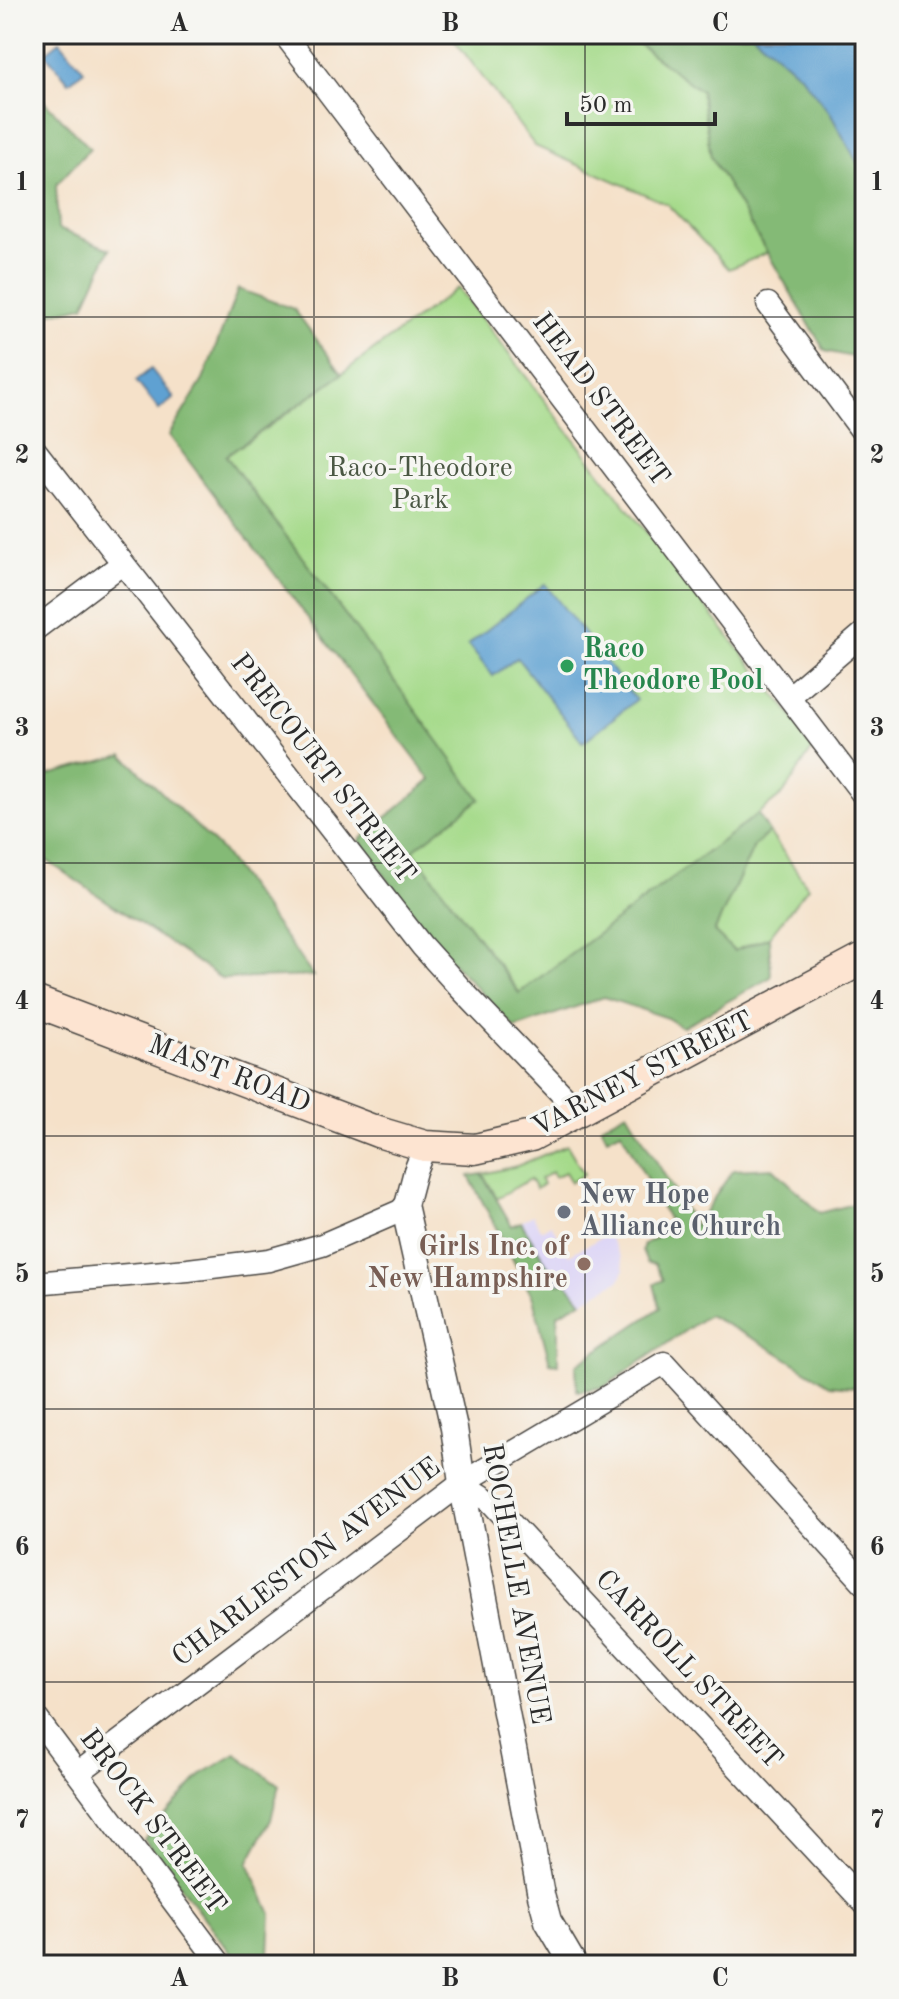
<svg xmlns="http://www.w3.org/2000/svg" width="899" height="1999" font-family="'Old Standard TT',serif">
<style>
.built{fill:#ddd5f6}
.green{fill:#a5da8a;stroke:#68825a;stroke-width:2}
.forest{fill:#84ba76;stroke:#587250;stroke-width:2}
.water{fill:#5ea1d2;stroke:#44667e;stroke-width:2}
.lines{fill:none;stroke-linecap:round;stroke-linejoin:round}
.minor-casing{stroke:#494643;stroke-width:25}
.tertiary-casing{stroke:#494643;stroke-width:29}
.secondary-casing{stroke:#494643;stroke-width:33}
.minor{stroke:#fff;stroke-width:22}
.tertiary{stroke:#fff;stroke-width:26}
.secondary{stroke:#fde4d1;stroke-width:30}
.grid{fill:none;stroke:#2b2b2b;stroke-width:2;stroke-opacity:0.55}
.leisure-dot{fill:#2e9e5b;stroke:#f6f6f2;stroke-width:3}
.worship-dot{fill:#6b7280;stroke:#f6f6f2;stroke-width:3}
.education-dot{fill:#8d6e63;stroke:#f6f6f2;stroke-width:3}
.labels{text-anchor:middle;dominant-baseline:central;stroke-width:7;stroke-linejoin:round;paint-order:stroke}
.street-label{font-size:28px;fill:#2b2b2b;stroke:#f6f6f2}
.park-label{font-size:28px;fill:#4a5743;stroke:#f6f6f2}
.leisure-label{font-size:28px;font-weight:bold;fill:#27864d;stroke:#f6f6f2;text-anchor:start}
.worship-label{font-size:28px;font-weight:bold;fill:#5b616d;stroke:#f6f6f2;text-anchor:start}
.education-label{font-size:28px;font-weight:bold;fill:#785e54;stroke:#f6f6f2;text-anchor:end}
.neatline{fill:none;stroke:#2b2b2b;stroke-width:3}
.grid-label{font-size:26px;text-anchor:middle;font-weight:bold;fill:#2b2b2b}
</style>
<rect width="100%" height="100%" fill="#f6f6f2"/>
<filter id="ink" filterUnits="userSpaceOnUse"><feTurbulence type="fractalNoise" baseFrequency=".0125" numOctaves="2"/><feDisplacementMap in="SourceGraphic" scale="16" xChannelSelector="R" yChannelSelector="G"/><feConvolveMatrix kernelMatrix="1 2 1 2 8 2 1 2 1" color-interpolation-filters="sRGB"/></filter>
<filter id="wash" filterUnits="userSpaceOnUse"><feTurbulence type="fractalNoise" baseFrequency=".006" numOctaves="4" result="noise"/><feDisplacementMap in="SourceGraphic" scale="32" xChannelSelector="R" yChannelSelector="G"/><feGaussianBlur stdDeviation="1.8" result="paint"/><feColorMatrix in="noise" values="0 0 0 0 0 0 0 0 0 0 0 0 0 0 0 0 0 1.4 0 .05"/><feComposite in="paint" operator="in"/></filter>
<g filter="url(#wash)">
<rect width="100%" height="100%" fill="#f5e1c9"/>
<path class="built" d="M533,1215L541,1230L551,1224L569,1255L608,1234L621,1258L624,1270L620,1280L582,1301L567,1282L559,1285L521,1222Z"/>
<path class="green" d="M450,34H625L701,91L711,157L767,253L729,269L667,204L535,146Z
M458,288L621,500L815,745L783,794L758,814L520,993L412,850L479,799L376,656L226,456L291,411Z
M769,832L808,887L769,937L734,951L714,932L754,846Z
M567,1145L584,1174L571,1182L565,1172L555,1177L552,1172L540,1179L543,1184L536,1189L530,1179L497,1198L483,1174L517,1166Z"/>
<path class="forest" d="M625,34H753L800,75L830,113L865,176V346L852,357L825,351L711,157L701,91Z
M34,91L90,148L56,185L58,229L110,249L84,306L34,317Z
M238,289L294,309L342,374L226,456L376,656L480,799L413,850L519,993L758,814L769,832L754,846L714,932L734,951L769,937L771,977L682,1027L667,1018L604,997L515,1028L452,962L395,890L359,840L431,780L169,435L203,380Z
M123,755L221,850L313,976L222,979L34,852V779Z
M627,1112L695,1226L733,1170L773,1168L820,1213L865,1201V1388L830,1385L760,1342L708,1315L604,1387L577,1391L576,1365L660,1308L654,1284L663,1280L655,1264L647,1263L642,1251L644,1244L673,1228L621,1131L607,1138L601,1126Z
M482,1174L512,1226L521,1222L559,1284L566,1282L582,1301L558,1314V1364L550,1363L533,1298L469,1176Z
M236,1754L279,1785L271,1820L248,1863L271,1914L269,1954L279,1965H240L144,1839L202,1774Z"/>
<path class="water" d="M753,34H865V176L830,113L800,75Z
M60,41L84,70L69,82L45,53Z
M151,369L174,398L159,410L136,381Z
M545,584L636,700L583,742L517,658L493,676L468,645Z"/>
</g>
<g filter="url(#ink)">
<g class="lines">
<g class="minor-casing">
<path id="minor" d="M294,34L288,39L865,797
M768,304L865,435
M34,449L422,946L460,988L579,1112
M34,630L123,563
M789,697L865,632
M34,1283L188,1270L269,1260L322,1245L405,1209L415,1171L425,1146
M462,1483L490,1501L865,1904
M34,1715L221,1965
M78,1773L462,1483L664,1363L865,1584"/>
</g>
<g class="tertiary-casing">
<path id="tertiary" d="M405,1209L454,1428L462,1483L541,1895L548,1921L574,1965"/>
</g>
<g class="secondary-casing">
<path id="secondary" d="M34,1001L378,1132L425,1146L475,1149L531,1136L865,958"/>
</g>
<use href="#minor" class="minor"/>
<use href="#tertiary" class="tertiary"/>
<use href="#secondary" class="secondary"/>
</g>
</g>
<path class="grid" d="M314,34V1965M585,34V1965M34,317H865M34,590H865M34,863H865M34,1136H865M34,1409H865M34,1682H865"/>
<circle class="leisure-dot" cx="567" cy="666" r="8"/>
<circle class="worship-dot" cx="564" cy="1212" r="8"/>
<circle class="education-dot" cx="584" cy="1264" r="8"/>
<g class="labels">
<g class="street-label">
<text transform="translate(600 400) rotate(53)">HEAD STREET</text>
<text transform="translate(322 769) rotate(52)">PRECOURT STREET</text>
<text transform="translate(229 1075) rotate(21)">MAST ROAD</text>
<text transform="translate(643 1075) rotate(-27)">VARNEY STREET</text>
<text transform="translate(307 1563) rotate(-37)">CHARLESTON AVENUE</text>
<text transform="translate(515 1584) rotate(80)">ROCHELLE AVENUE</text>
<text transform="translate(688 1670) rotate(47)">CARROLL STREET</text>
<text transform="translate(152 1822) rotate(53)">BROCK STREET</text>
</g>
<g class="park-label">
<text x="420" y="469">Raco-Theodore<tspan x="420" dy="32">Park</tspan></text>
</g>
<g class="leisure-label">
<text x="583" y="650">Raco<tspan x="583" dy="32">Theodore Pool</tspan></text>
</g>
<g class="worship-label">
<text x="580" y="1196">New Hope<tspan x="580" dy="32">Alliance Church</tspan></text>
</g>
<g class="education-label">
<text x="568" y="1248">Girls Inc. of<tspan x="568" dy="32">New Hampshire</tspan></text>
</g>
</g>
<rect width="899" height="1999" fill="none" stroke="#f6f6f2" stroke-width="88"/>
<path d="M567 112v12h148v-12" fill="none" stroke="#2b2b2b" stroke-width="4"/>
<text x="579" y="112" font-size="24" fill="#2b2b2b" stroke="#f6f6f2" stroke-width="6" paint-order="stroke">50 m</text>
<rect x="44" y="44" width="811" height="1911" class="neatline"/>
<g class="grid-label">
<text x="179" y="31">A</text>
<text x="450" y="31">B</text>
<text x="720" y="31">C</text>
<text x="22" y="190">1</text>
<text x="877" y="190">1</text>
<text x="22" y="463">2</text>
<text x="877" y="463">2</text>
<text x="22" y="736">3</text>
<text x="877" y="736">3</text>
<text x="22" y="1009">4</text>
<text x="877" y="1009">4</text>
<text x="22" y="1282">5</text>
<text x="877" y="1282">5</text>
<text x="22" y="1555">6</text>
<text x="877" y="1555">6</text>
<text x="22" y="1828">7</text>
<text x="877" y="1828">7</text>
<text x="179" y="1986">A</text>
<text x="450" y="1986">B</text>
<text x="720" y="1986">C</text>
</g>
</svg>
